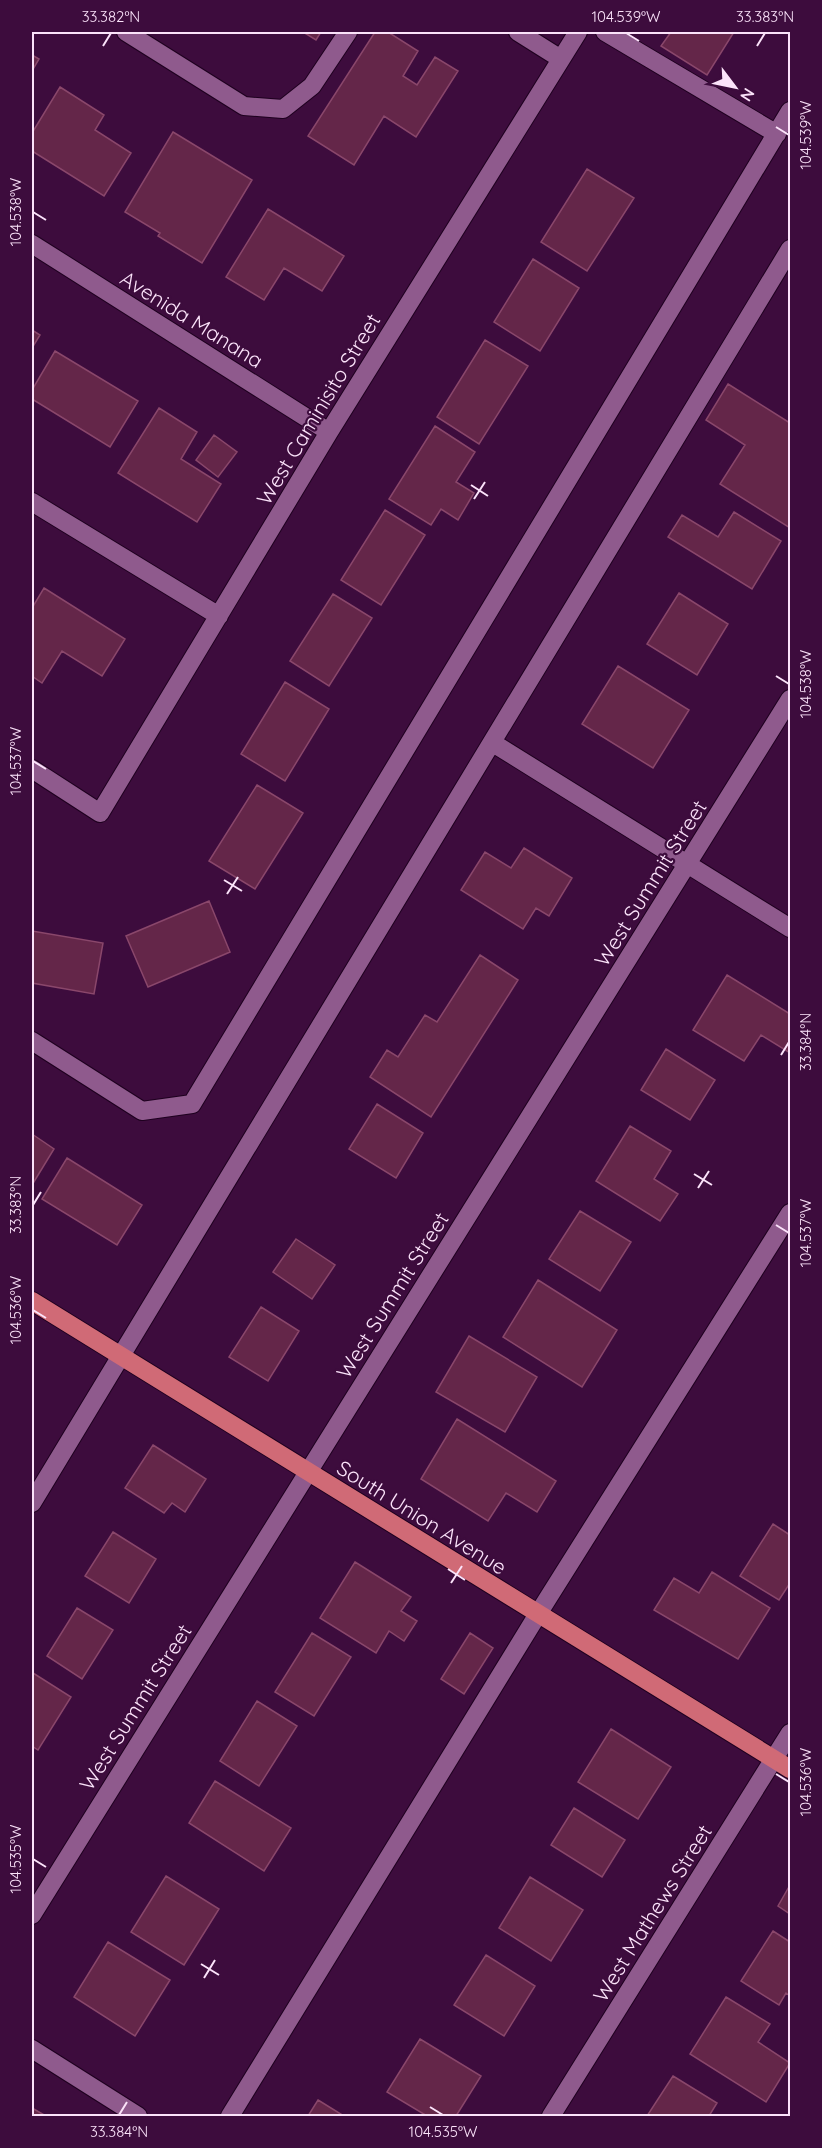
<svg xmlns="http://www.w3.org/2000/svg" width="822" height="2148" font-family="Quicksand,sans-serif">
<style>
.building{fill:#642649;stroke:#8a476b;stroke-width:1.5}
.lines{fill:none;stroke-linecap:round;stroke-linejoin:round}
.minor-casing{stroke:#1e001f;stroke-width:20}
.major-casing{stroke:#1e001f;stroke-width:20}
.minor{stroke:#8f5a8d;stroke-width:18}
.major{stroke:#d06a76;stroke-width:18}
.ticks{fill:none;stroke:#fbe3fa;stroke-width:2}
.labels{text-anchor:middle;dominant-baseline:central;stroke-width:4.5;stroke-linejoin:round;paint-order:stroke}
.street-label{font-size:21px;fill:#fbe3fa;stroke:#3d0c3d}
.neatline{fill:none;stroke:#fbe3fa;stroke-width:2}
.ticks-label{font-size:15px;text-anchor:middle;fill:#fbe3fa}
</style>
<rect width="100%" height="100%" fill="#3d0c3d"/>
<path class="building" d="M303,32H321L316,40Z
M375,32H388L418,51L403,76L417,85L435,57L458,71L416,137L384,116L354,165L308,136Z
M671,32H734L707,75L661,46Z
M32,55L39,59L32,71Z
M60,87L104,115L95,130L131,153L104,196L32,151V133Z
M173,132L252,180L202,263L158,236L160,233L125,212Z
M587,169L634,198L587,271L541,242Z
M268,209L344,256L322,291L284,268L264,300L226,277Z
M533,259L579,288L540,351L494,322Z
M32,330L40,335L32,348Z
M485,340L528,366L479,444L437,417Z
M55,351L138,401L110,447L32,399V390Z
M728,384L790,423V528L720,484L745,445L706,420Z
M159,408L197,432L181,459L221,484L197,522L118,473Z
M435,426L475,452L456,482L474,493L458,520L441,509L431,525L389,499Z
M214,435L237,452L218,477L196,460Z
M385,510L425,535L381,605L341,580Z
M734,512L781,541L752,589L668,537L682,515L718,537Z
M44,588L125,639L102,676L62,651L42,683L32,676V608Z
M679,593L728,624L697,675L647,644Z
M333,594L372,618L329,686L290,661Z
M618,666L689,710L653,768L582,724Z
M285,682L329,709L285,781L241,754Z
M257,785L303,813L255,889L209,861Z
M524,848L572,878L549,916L536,908L523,929L461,890L485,852L511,868Z
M209,901L230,952L148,987L126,936Z
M32,931L103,943L94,994L32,983Z
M480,955L518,980L431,1117L370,1077L387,1050L398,1057L425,1015L437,1022Z
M727,975L790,1014V1053L761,1035L744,1061L693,1030Z
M666,1049L715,1080L690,1120L641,1090Z
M377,1104L423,1133L396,1178L349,1149Z
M630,1126L671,1151L654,1179L678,1194L660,1221L596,1181Z
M32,1134L54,1149L32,1185Z
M67,1158L142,1205L117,1245L42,1199Z
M580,1211L631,1242L600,1291L549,1259Z
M296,1239L335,1265L312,1299L273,1272Z
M538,1280L617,1330L582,1387L503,1337Z
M261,1307L299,1331L268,1381L229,1357Z
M469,1336L537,1377L505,1432L436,1392Z
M457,1419L556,1481L537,1512L506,1493L488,1521L421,1479Z
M153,1445L206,1479L185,1512L172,1503L164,1513L125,1488Z
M773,1524L790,1535V1583L779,1600L740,1576Z
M113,1532L156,1559L129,1603L85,1576Z
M355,1562L411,1597L401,1611L417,1621L404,1641L389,1631L376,1653L320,1618Z
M712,1572L770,1608L738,1659L654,1610L674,1578L699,1593Z
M77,1608L113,1630L82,1679L47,1656Z
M312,1633L351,1657L314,1716L275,1692Z
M470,1633L493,1648L464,1694L441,1679Z
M33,1673L71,1697L38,1750L32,1746V1676Z
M257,1701L297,1726L259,1786L220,1761Z
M611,1729L671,1767L638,1819L578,1782Z
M215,1781L291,1828L264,1871L189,1823Z
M574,1808L625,1840L602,1877L551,1845Z
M166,1876L219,1909L184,1965L131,1932Z
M530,1877L583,1910L551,1961L499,1928Z
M790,1885V1914L778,1906Z
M773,1931L790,1942V1996L786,1993L779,2005L741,1981Z
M108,1942L170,1980L135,2036L74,1997Z
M486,1955L535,1986L504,2036L454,2005Z
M726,1997L770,2024L758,2042L790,2063L766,2102L690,2054Z
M420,2039L481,2076L456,2116H427L387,2092Z
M673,2076L717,2103L709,2116H647Z
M318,2100L344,2116H308Z
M32,2108L46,2116H32Z"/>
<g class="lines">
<g class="minor-casing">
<path id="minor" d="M126,32L244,106L283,109L312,86L348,32
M518,32L561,59
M605,32L777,134
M32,244L329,432
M32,502L219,616
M493,743L790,928
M32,769L100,813L329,432L578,32
M32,1041L142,1111L192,1104L790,111
M32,1503L790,249
M32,1915L790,699
M32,2049L138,2116
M230,2116L538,1614L790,1213
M551,2116L790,1733"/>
</g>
<g class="major-casing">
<path id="major" d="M32,1301L790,1769"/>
</g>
<use href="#minor" class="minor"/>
<use href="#major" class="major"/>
</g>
<path class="ticks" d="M626,33L639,41M103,46L111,33M757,46L765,33M776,127L789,135M33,212L46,220M471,485L488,496M474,499L485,482M776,676L789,684M33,761L46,769M224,880L242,891M227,894L238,877M781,1055L789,1042M694,1174L712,1185M698,1188L709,1171M33,1205L41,1192M776,1225L789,1233M33,1310L46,1318M448,1569L465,1580M451,1583L462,1566M776,1774L789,1782M33,1859L46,1867M201,1964L219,1975M204,1978L215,1960M430,2107L443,2115M119,2115L127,2102"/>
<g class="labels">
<g class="street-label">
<text transform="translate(192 319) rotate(32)">Avenida Manana</text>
<text transform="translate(318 409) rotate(-59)">West Caminisito Street</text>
<text transform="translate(650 883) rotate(-58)">West Summit Street</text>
<text transform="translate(392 1295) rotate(-58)">West Summit Street</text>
<text transform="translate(422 1517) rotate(32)">South Union Avenue</text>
<text transform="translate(135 1707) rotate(-58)">West Summit Street</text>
<text transform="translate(652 1913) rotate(-58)">West Mathews Street</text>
</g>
</g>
<rect width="822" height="2148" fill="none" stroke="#3d0c3d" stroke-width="66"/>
<g transform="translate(735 87) rotate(122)" stroke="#3d0c3d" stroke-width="4.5" paint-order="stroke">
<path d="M0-4.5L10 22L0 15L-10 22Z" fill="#fbe3fa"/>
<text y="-9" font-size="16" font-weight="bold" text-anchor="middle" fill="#fbe3fa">N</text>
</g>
<rect x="33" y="33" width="756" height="2082" class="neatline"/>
<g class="ticks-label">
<text x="111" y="22">33.382°N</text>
<text x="626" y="22">104.539°W</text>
<text x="765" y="22">33.383°N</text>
<text transform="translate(806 135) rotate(-90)" y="5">104.539°W</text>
<text transform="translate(16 212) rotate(-90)" y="5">104.538°W</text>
<text transform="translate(806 684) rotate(-90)" y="5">104.538°W</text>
<text transform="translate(16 761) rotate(-90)" y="5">104.537°W</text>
<text transform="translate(806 1042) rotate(-90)" y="5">33.384°N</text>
<text transform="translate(16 1205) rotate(-90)" y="5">33.383°N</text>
<text transform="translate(806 1233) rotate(-90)" y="5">104.537°W</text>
<text transform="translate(16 1310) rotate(-90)" y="5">104.536°W</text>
<text transform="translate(806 1782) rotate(-90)" y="5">104.536°W</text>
<text transform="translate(16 1859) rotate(-90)" y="5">104.535°W</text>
<text x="119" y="2137">33.384°N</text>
<text x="443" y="2137">104.535°W</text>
</g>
</svg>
